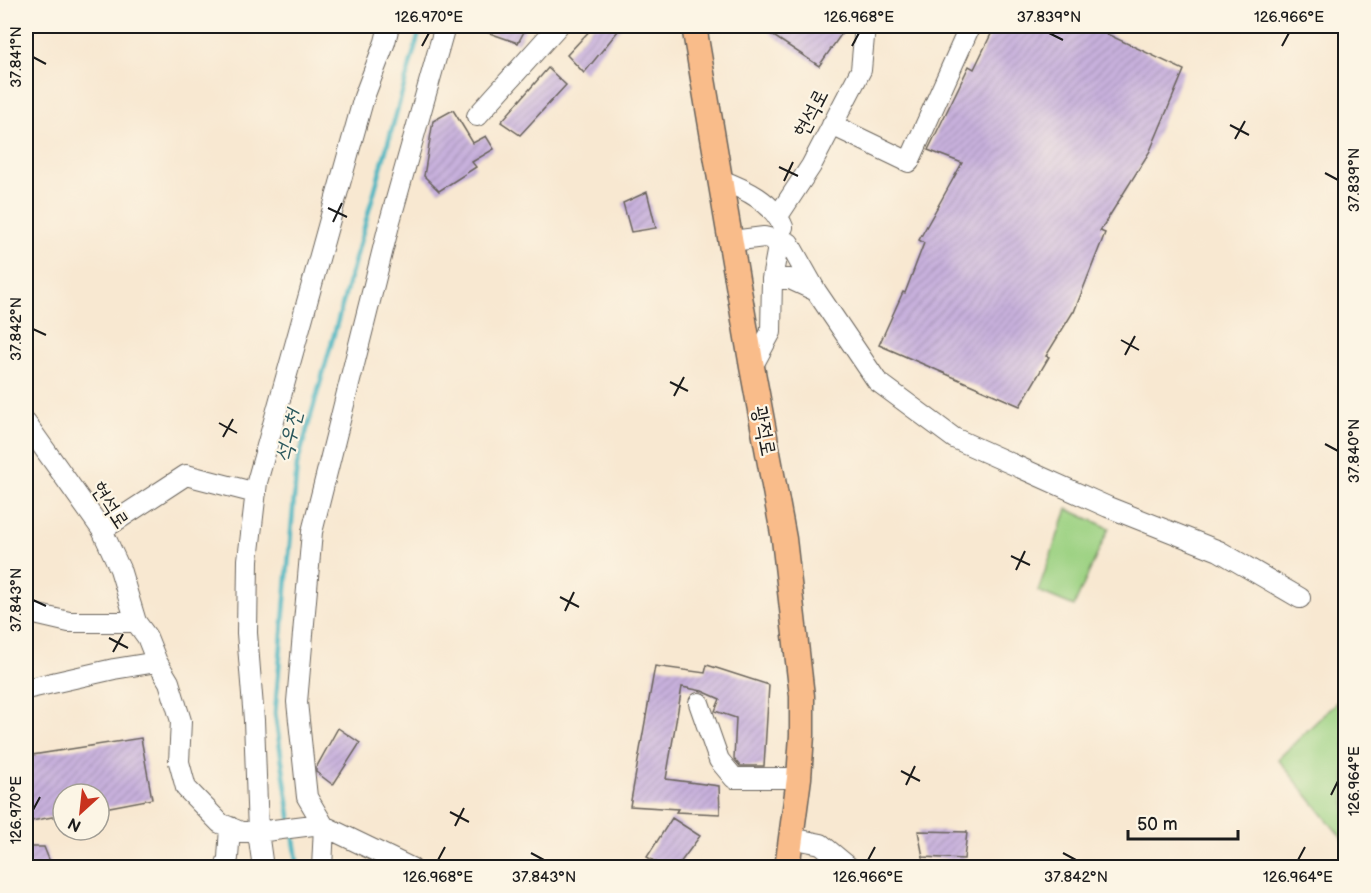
<svg xmlns="http://www.w3.org/2000/svg" width="1371" height="893" font-family="'Balsamiq Sans','Poor Story',sans-serif">
<style>
.pitch{fill:#9dd283;stroke:#5c7750;stroke-width:1.5}
.lines{fill:none;stroke-linecap:round;stroke-linejoin:round}
.stream{stroke:#47b5c1;stroke-width:4.5}
.building{fill:url(#building-hatch)}
.minor-casing{stroke:#69635b;stroke-width:22}
.major-casing{stroke:#69635b;stroke-width:27}
.minor{stroke:#fff;stroke-width:20}
.major{stroke:#f9bc8a;stroke-width:24}
.ticks{fill:none;stroke:#1c1c1c;stroke-width:2}
.labels{text-anchor:middle;dominant-baseline:central;stroke-width:4.5;stroke-linejoin:round;paint-order:stroke}
.street-label{font-size:21px;fill:#1c1c1c;stroke:#fcf5e5}
.water-label{font-size:22px;font-style:italic;fill:#2d595e;stroke:#fcf5e5}
.neatline{fill:none;stroke:#1c1c1c;stroke-width:2}
.ticks-label{font-size:15px;text-anchor:middle;fill:#1c1c1c}
</style>
<defs>
<pattern id="building-hatch" width="6" height="6" patternUnits="userSpaceOnUse" patternTransform="scale(1.5)"><rect width="6" height="6" fill="#c7b0dc"/><path d="M-1 1l2-2M0 6l6-6M5 7l2-2" fill="none" stroke="#aa97bc"/></pattern>
</defs>
<rect width="100%" height="100%" fill="#fcf5e5"/>
<filter id="ink" filterUnits="userSpaceOnUse"><feTurbulence type="fractalNoise" baseFrequency=".0167" numOctaves="2"/><feDisplacementMap in="SourceGraphic" scale="12" xChannelSelector="R" yChannelSelector="G"/><feConvolveMatrix kernelMatrix="1 2 1 2 8 2 1 2 1" color-interpolation-filters="sRGB"/></filter>
<filter id="wash" filterUnits="userSpaceOnUse"><feTurbulence type="fractalNoise" baseFrequency=".008" numOctaves="4" result="noise"/><feDisplacementMap in="SourceGraphic" scale="24" xChannelSelector="R" yChannelSelector="G"/><feGaussianBlur stdDeviation="1.35" result="paint"/><feColorMatrix in="noise" values="0 0 0 0 0 0 0 0 0 0 0 0 0 0 0 0 0 1.4 0 .05"/><feComposite in="paint" operator="in"/></filter>
<g filter="url(#wash)">
<rect width="100%" height="100%" fill="#f8e8d1"/>
<path class="pitch" d="M1067,509L1109,528L1074,606L1038,591Z
M1345,694V842L1278,759Z"/>
<g class="lines">
<path class="stream" d="M291,823L275,713L297,465L421,26
M293,832L298,868"/>
</g>
<g id="blocks">
<path class="building" d="M472,26H527L518,43L472,27Z
M594,26H622L584,73L567,55Z
M774,26H847L819,66L769,33Z
M995,26H1090L1184,70L1150,151L1100,231L1105,233L1074,312H1073L1046,356L1049,357L1020,406L879,345L903,292L905,293L924,243L919,240L962,163L928,150L969,66L974,69Z
M548,68L566,85L520,135L501,122Z
M453,110L473,143L486,136L494,149L472,162L476,167L439,191L424,176L433,121Z
M647,192L656,228L631,232L623,203Z
M707,665L769,685L764,766H740L734,759L736,718L715,711L720,699L702,691L682,687L666,779L719,786L720,814L676,812L678,809L630,806L655,666L705,673Z
M338,728L360,743L333,785L316,772V768Z
M141,738L152,799L99,809V794H63V815L26,822V756Z
M672,818L700,836L677,867H664L647,857Z
M918,831L967,832L964,859L923,857Z
M26,847H44L52,867H29L26,858Z"/>
</g>
</g>
<g filter="url(#ink)">
<use href="#blocks" fill-opacity="0" stroke="#69635b" stroke-width="1.5"/>
<g class="lines">
<g class="minor-casing">
<path id="minor" d="M477,116L558,26
M832,125L909,162L970,26
M721,180C745,189 773,202 783,227
M778,216L811,166L861,70L865,26
M732,241L764,237L789,243L816,291L877,381L954,438L1108,507L1219,551L1300,598
M772,279H790L816,291
M752,367L771,332L772,279L779,241
M26,423L102,530L120,569L136,622
M102,530L186,475L256,493
M26,612L69,622H136L147,637L157,662L169,682L181,721L179,762L186,788L220,823L241,832H258L313,825L324,826L411,868
M26,689L114,669L157,662
M699,703L719,760L734,778H799
M791,838L821,844L850,868
M225,868L228,858L230,827
M263,868L258,832L254,720L247,633L248,560L257,482L364,97L385,42L389,26
M322,868L324,826L307,797L297,702L312,532L390,221L445,26"/>
</g>
<g class="major-casing">
<path id="major" d="M694,26L752,367L784,539L802,696V735L799,778L787,868"/>
</g>
<use href="#minor" class="minor"/>
<use href="#major" class="major"/>
</g>
</g>
<path class="ticks" d="M1049,33L1063,40M422,46L429,33M852,46L859,33M1282,46L1289,33M33,57L46,64M1230,125L1249,135M1235,139L1245,121M779,167L798,176M1325,173L1338,180M784,181L793,162M328,208L347,217M333,222L342,203M33,329L46,335M1121,340L1139,350M1125,355L1135,336M670,382L688,391M674,396L684,377M219,423L237,433M223,437L233,419M1325,444L1338,451M1011,556L1030,565M1016,570L1025,551M560,597L579,607M33,600L46,606M565,611L574,592M109,638L128,648M113,652L123,634M901,771L920,781M906,785L915,766M1331,795L1338,781M33,810L40,797M450,812L469,822M455,826L464,808M531,853L544,860M1063,853L1076,860M438,860L445,847M868,860L875,847M1298,860L1305,847"/>
<g class="labels">
<g class="street-label">
<text transform="translate(811 113) rotate(-63)">현석로</text>
<text transform="translate(764 431) rotate(79)">광적로</text>
<text transform="translate(110 505) rotate(57)">현석로</text>
</g>
<g class="water-label">
<text transform="translate(289 436) rotate(-76)">석우천</text>
</g>
</g>
<rect width="1371" height="893" fill="none" stroke="#fcf5e5" stroke-width="66"/>
<g transform="translate(81 812) rotate(207)"><circle r="28" fill="#fcf5e5" stroke="#a29e95" stroke-width="1.5"/>
<path d="M0-4.5L10 22L0 15L-10 22Z" fill="#c8321e"/>
<text y="-9" font-size="16" font-weight="bold" text-anchor="middle" fill="#1c1c1c">N</text>
</g>
<path d="M1128 830v9h110v-9" fill="none" stroke="#1c1c1c" stroke-width="3"/>
<text x="1137" y="830" font-size="18" fill="#1c1c1c" stroke="#fcf5e5" stroke-width="4.5" paint-order="stroke">50 m</text>
<rect x="33" y="33" width="1305" height="827" class="neatline"/>
<g class="ticks-label">
<text x="429" y="22">126.970°E</text>
<text x="859" y="22">126.968°E</text>
<text x="1049" y="22">37.839°N</text>
<text x="1289" y="22">126.966°E</text>
<text transform="translate(16 57) rotate(-90)" y="5">37.841°N</text>
<text transform="translate(1354 180) rotate(-90)" y="5">37.839°N</text>
<text transform="translate(16 329) rotate(-90)" y="5">37.842°N</text>
<text transform="translate(1354 451) rotate(-90)" y="5">37.840°N</text>
<text transform="translate(16 600) rotate(-90)" y="5">37.843°N</text>
<text transform="translate(1354 781) rotate(-90)" y="5">126.964°E</text>
<text transform="translate(16 810) rotate(-90)" y="5">126.970°E</text>
<text x="438" y="882">126.968°E</text>
<text x="544" y="882">37.843°N</text>
<text x="868" y="882">126.966°E</text>
<text x="1076" y="882">37.842°N</text>
<text x="1298" y="882">126.964°E</text>
</g>
</svg>
